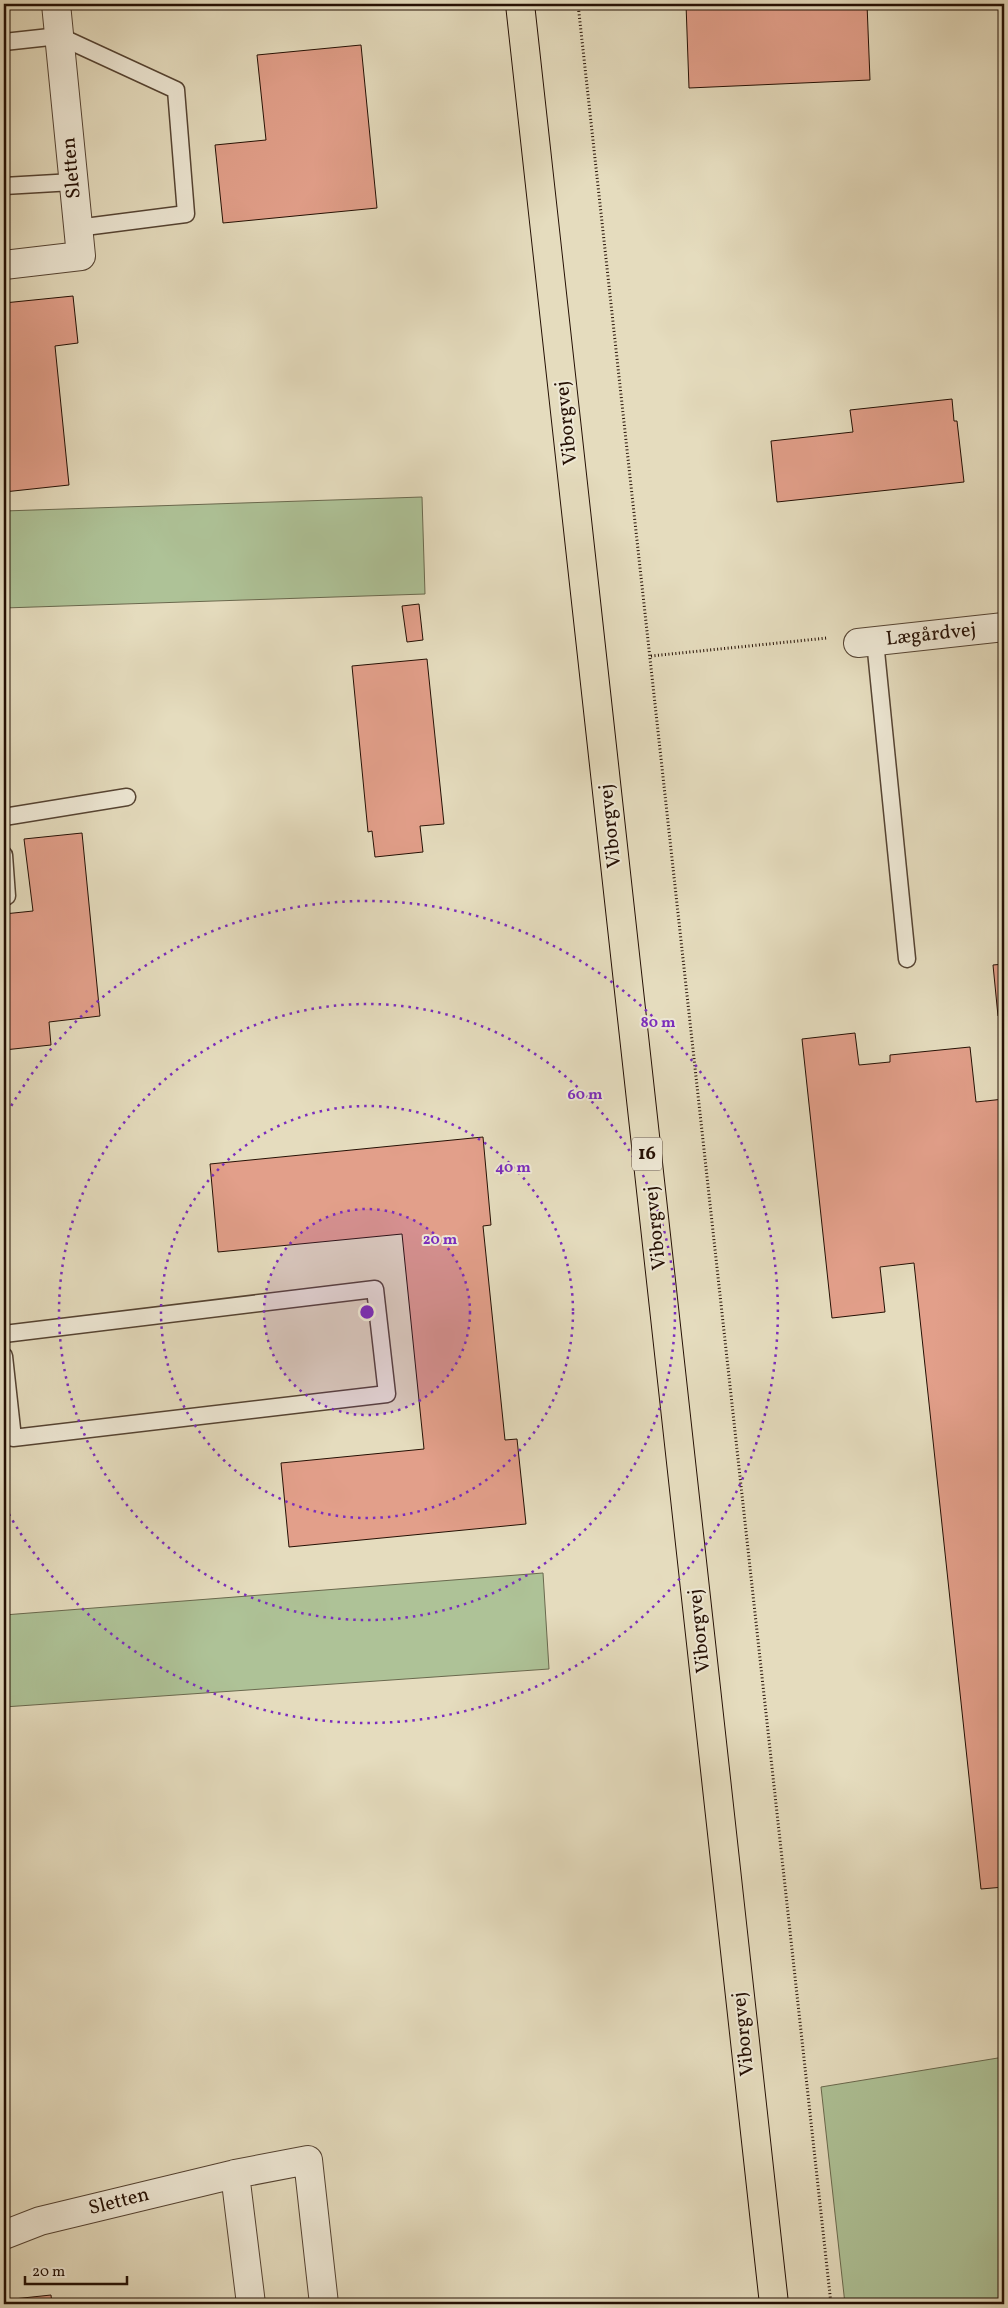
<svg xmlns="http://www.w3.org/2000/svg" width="1008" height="2308" font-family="Vollkorn,serif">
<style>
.green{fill:#aec297;stroke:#6a694e}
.building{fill:#e29f8a;stroke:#251004}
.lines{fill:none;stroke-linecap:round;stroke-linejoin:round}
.service-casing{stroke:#554332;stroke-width:19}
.minor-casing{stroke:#554332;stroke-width:30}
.primary-casing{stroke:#251004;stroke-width:30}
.path{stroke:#251004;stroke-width:3;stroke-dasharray:1 2.5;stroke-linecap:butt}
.service{stroke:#eee8d5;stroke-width:16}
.minor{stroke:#eee8d5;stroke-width:28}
.primary{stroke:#e5dcbe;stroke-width:28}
.ring{fill:none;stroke:#7b2cbf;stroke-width:2.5;stroke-dasharray:2.5 5}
.labels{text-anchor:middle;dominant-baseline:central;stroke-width:4;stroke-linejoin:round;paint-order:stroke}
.shield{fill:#eee8d5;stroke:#615143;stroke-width:1}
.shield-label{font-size:19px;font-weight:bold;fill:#251004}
.street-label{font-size:20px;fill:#251004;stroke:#eee8d5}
.centre{fill:#7b2cbf;stroke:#eee8d5;stroke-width:2.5}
.ring-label{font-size:15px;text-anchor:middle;font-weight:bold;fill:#7b2cbf;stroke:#eee8d5;stroke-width:4;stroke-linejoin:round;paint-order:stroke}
</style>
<rect width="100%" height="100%" fill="#e5dcbe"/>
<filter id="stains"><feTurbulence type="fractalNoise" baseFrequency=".004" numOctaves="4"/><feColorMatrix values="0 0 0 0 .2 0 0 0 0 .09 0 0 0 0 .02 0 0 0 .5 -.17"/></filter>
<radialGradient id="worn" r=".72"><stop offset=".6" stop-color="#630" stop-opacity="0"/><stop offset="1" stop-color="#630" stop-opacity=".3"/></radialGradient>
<path class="green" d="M422,497L425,594L4,608V511Z
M543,1573L549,1669L4,1707V1615Z
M1004,2057V2304H845L821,2087Z"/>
<path class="building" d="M686,4H867L870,80L689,88Z
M361,45L377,208L223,223L215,145L266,140L257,55Z
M73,296L78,343L55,346L69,485L4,492V303Z
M952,399L954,421H957L964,482L777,502L771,441L853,432L850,410Z
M419,604L423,640L407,642L402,606Z
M427,659L444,824L420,826L423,852L375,857L372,831L368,832L352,666Z
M82,833L100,1016L49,1022L51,1045L4,1050V914L33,911L24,839Z
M1004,964V1016H998L993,965Z
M855,1033L859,1065L890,1062V1055L970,1047L976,1102L1004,1099V1887L981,1889L914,1263L880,1267L885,1312L832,1318L802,1039Z
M483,1137L491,1225L483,1226L505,1440L517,1439L526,1524L289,1547L281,1463L424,1449L402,1234L218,1252L210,1164Z
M51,2295L52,2304H4V2300Z"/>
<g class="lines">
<g class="service-casing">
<path id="service" d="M4,42L59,36L176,90L186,214L77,228
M4,186L73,182
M875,641L907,959
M4,817L127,797
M4,855L7,896H4
M4,1334L375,1289L387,1394L13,1438L4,1356"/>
</g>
<g class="minor-casing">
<path id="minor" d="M4,265L81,256L56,4
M858,643L1004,627
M235,2174L251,2304
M4,2235L40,2221L235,2174L308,2160L324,2304"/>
</g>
<g class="primary-casing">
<path id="primary" d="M520,4L774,2304"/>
</g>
<path class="path" d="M578,4L831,2304
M651,656L827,638"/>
<use href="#service" class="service"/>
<use href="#minor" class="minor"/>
<use href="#primary" class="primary"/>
</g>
<circle cx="367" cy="1312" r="103" fill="#7b2cbf" fill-opacity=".12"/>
<g class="ring">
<circle cx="367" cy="1312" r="103"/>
<circle cx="367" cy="1312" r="206"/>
<circle cx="367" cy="1312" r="308"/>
<path d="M4 1119A411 411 0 1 1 4 1505"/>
</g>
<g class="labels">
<rect class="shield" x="632" y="1137.5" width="30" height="33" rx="4"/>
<g class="shield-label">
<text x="647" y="1154">16</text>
</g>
<g class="street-label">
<text transform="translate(72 168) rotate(-95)">Sletten</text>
<text transform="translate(567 423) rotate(-96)">Viborgvej</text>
<text transform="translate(931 635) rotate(-6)">Lægårdvej</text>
<text transform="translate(611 826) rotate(-96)">Viborgvej</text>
<text transform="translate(656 1228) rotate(-96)">Viborgvej</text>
<text transform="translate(700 1631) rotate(-96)">Viborgvej</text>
<text transform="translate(744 2034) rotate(-96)">Viborgvej</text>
<text transform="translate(119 2202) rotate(-14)">Sletten</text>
</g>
</g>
<circle cx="367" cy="1312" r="8" class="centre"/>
<g class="ring-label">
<text x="658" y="1027">80 m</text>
<text x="585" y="1099">60 m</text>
<text x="513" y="1172">40 m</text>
<text x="440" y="1244">20 m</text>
</g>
<rect width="1008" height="2308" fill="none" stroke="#e5dcbe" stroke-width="20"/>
<rect x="5" y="5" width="998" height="2298" fill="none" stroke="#251004" stroke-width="2.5"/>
<rect x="10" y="10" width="988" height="2288" fill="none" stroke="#251004"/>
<path d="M25 2276v8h102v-8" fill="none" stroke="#251004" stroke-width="2.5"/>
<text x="32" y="2276" font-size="15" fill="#251004" stroke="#eee8d5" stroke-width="4" paint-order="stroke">20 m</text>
<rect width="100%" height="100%" filter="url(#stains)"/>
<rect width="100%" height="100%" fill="url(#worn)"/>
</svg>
